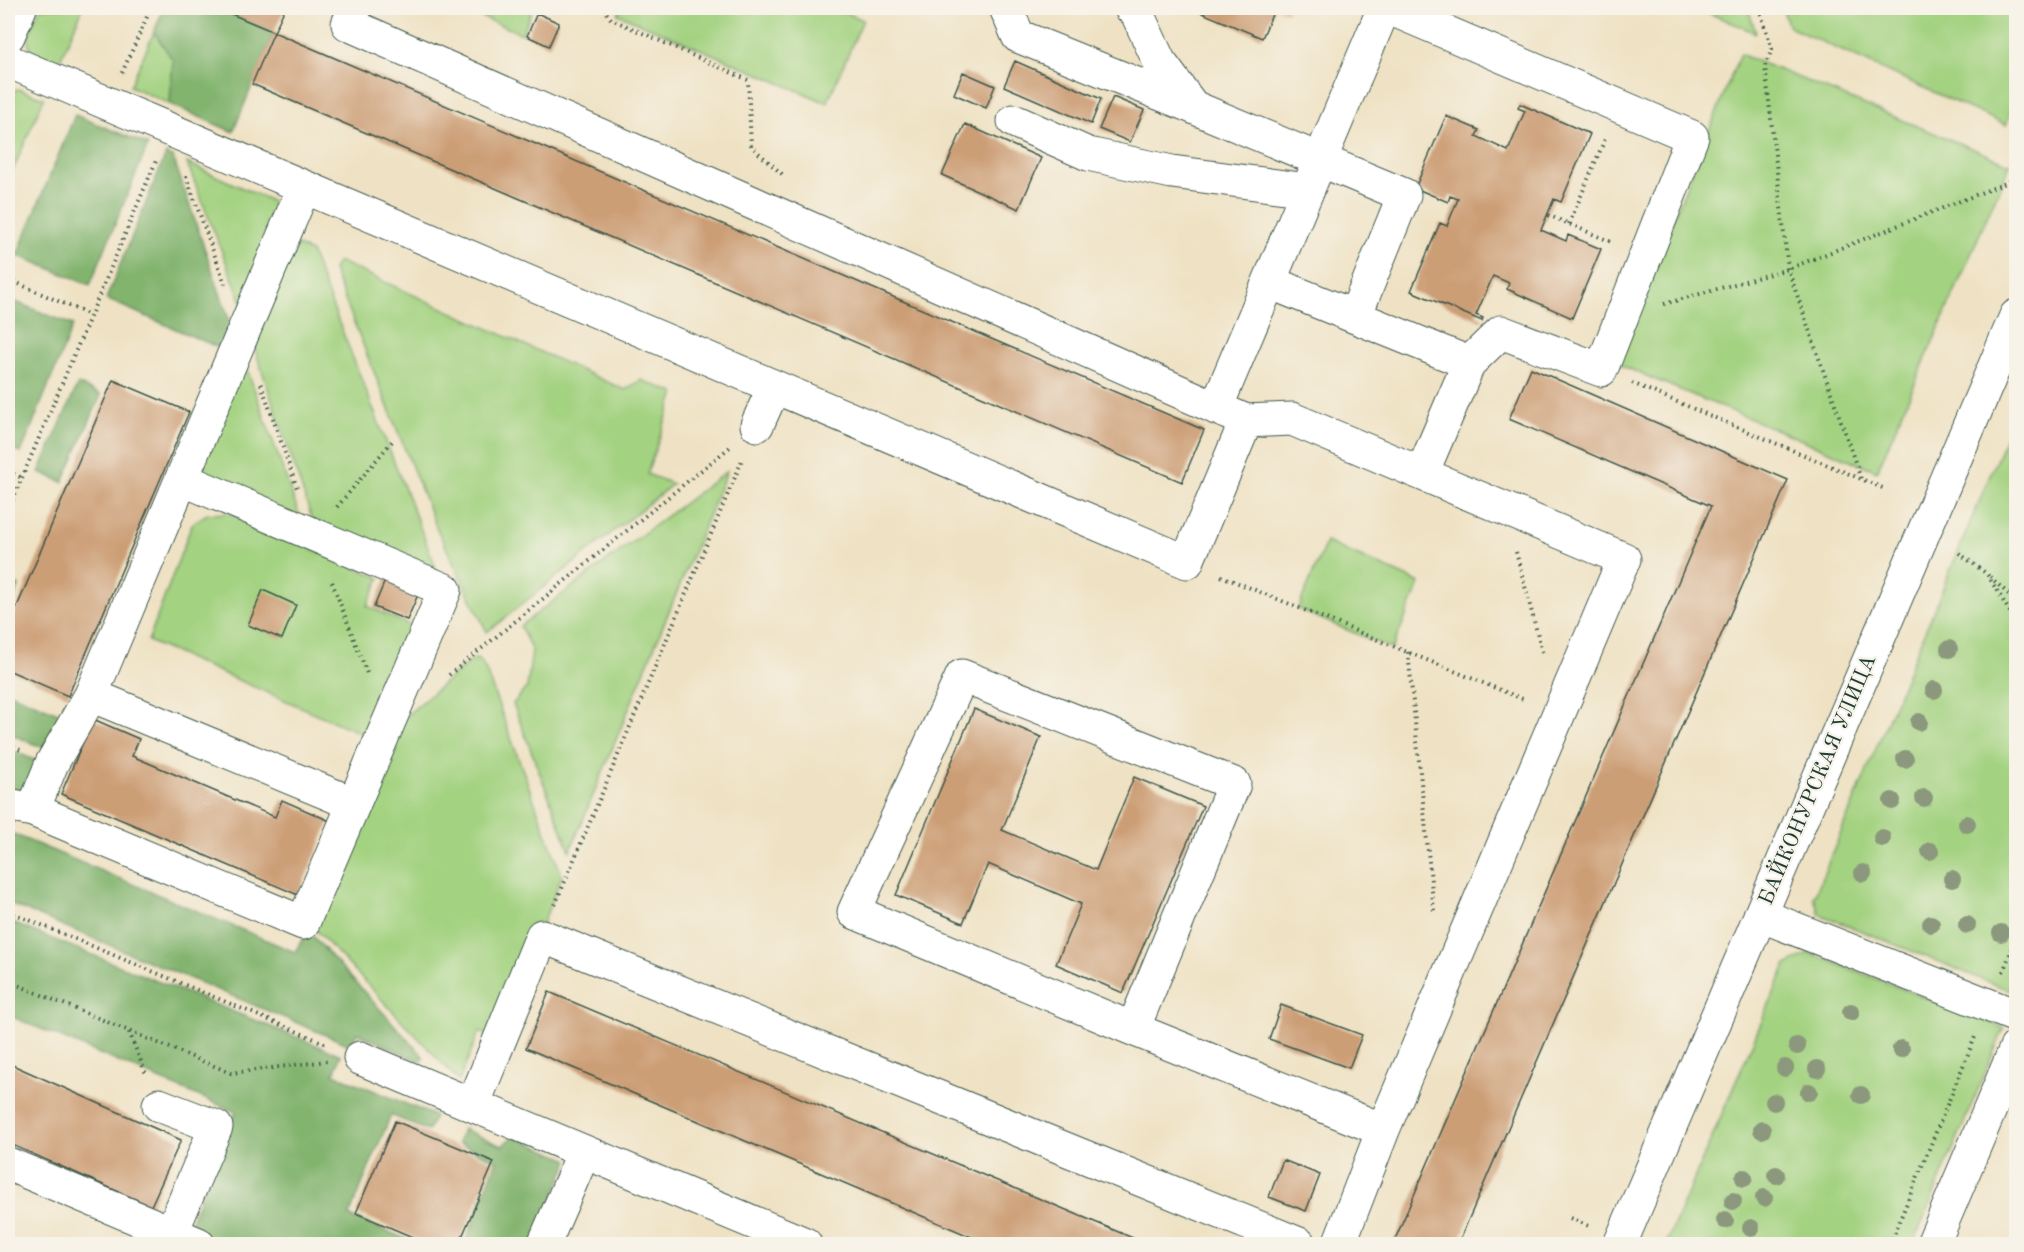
<svg xmlns="http://www.w3.org/2000/svg" width="2024" height="1252" font-family="'Old Standard TT',serif">
<style>
.green{fill:#a3d280;stroke:#61885a;stroke-width:1.5}
.forest{fill:#82b46e;stroke:#507851;stroke-width:1.5}
.building{fill:#cc9e76}
.lines{fill:none;stroke-linecap:round;stroke-linejoin:round}
.minor-casing{stroke:#3e564a;stroke-width:35}
.path{stroke:#3e564a;stroke-width:4;stroke-dasharray:1.5 4.5;stroke-linecap:butt}
.minor{stroke:#fff;stroke-width:33}
.tree{fill:#8b987d}
.labels{text-anchor:middle;dominant-baseline:central;stroke-width:4.5;stroke-linejoin:round;paint-order:stroke}
.street-label{font-size:21px;fill:#1f3d34;stroke:#f7f3e8}
</style>
<rect width="100%" height="100%" fill="#f7f3e8"/>
<filter id="ink" filterUnits="userSpaceOnUse"><feTurbulence type="fractalNoise" baseFrequency=".0167" numOctaves="2"/><feDisplacementMap in="SourceGraphic" scale="12" xChannelSelector="R" yChannelSelector="G"/><feConvolveMatrix kernelMatrix="1 2 1 2 8 2 1 2 1" color-interpolation-filters="sRGB"/></filter>
<filter id="wash" filterUnits="userSpaceOnUse"><feTurbulence type="fractalNoise" baseFrequency=".008" numOctaves="4" result="noise"/><feDisplacementMap in="SourceGraphic" scale="24" xChannelSelector="R" yChannelSelector="G"/><feGaussianBlur stdDeviation="1.35" result="paint"/><feColorMatrix in="noise" values="0 0 0 0 0 0 0 0 0 0 0 0 0 0 0 0 0 1.4 0 .05"/><feComposite in="paint" operator="in"/></filter>
<g filter="url(#wash)">
<rect width="100%" height="100%" fill="#efe2c4"/>
<path class="green" d="M40,8H83L57,67C19,48 24,43 40,8Z
M460,8H533L522,34Z
M621,8H835L863,20L827,103L618,14Z
M1697,8H1748L1756,33Z
M1782,8H2016V100L2006,125L1789,27Z
M154,32L173,60L170,104L130,86Z
M1740,54L2010,164L1877,471L1615,363Z
M18,89L44,98L8,182V93Z
M187,163L285,207L245,310Z
M290,242L311,252L439,575L313,522L251,338Z
M338,261L625,390L641,380L675,393L647,474L673,484L487,632L437,529L333,270Z
M241,352L300,517L196,473Z
M2016,413V993L1819,914L1814,897Z
M727,471L570,851L513,704L527,687L532,651L520,626Z
M229,513L380,578L367,606L418,629L372,738L148,641L192,524L207,514Z
M1326,542L1420,583L1392,649L1298,609Z
M476,659L481,661L485,668L562,876L496,1038L479,1032L459,1081L313,927L393,727L470,661Z
M1809,953L2004,1028L1913,1244H1666L1786,965Z"/>
<path class="forest" d="M164,8H220L274,32L233,132L170,104L173,60L154,32Z
M75,115L148,145L90,285L17,255Z
M166,154L173,157L233,331L224,350L106,299Z
M8,299L73,325L21,453L8,447Z
M78,384L101,395L63,482L39,472Z
M8,581L19,586L8,613Z
M8,692L63,715L49,750L8,733Z
M8,749L44,764L29,800L8,791Z
M8,832L295,952L302,940L310,933L424,1057L421,1062L357,1033L350,1045L8,903Z
M8,921L341,1055L334,1074L435,1116L428,1131L391,1115L349,1216L419,1244H222L187,1230L236,1112L8,1015Z
M463,1129L502,1146L513,1136L569,1160L534,1244H464L497,1161L458,1143Z"/>
<g id="blocks">
<path class="building" d="M217,8H285L274,32L1204,430L1182,482L252,84L274,32Z
M1205,8H1289L1287,12L1275,8L1262,38L1202,13Z
M537,13L559,23L549,46L527,36Z
M1015,61L1101,99L1091,124L1004,86Z
M963,72L995,86L986,108L954,94Z
M1113,97L1144,110L1130,142L1099,129Z
M1520,104L1590,134L1561,202L1554,199L1541,230L1566,241L1568,235L1601,249L1572,318L1507,289L1509,283L1493,276L1476,315L1483,318L1482,321L1411,291L1440,223L1447,226L1458,199L1450,196L1448,202L1415,188L1446,116L1479,130L1476,136L1508,151L1525,111L1518,108Z
M965,124L1041,158L1019,209L942,175Z
M1531,368L1788,480L1458,1244H1393L1711,506L1509,419Z
M113,380L189,412L68,696L8,670V628Z
M387,576L420,590L407,620L374,607Z
M263,590L296,605L282,639L248,625Z
M974,709L1041,737L1002,830L1096,870L1134,777L1203,806L1123,993L1056,964L1081,904L988,864L963,923L896,895Z
M93,719L139,739L132,756L275,817L282,800L330,821L298,895L61,794Z
M549,992L1147,1244H988L526,1048Z
M1281,1005L1362,1035L1349,1068L1269,1039Z
M8,1063L181,1140L151,1206L8,1143Z
M395,1121L494,1162L459,1244H429L356,1213Z
M1283,1160L1320,1175L1306,1211L1269,1197Z"/>
</g>
</g>
<g filter="url(#ink)">
<use href="#blocks" fill-opacity="0" stroke="#3e564a" stroke-width="1.5"/>
<g class="lines">
<g class="minor-casing">
<path id="minor" d="M355,8L348,24L1246,421L1292,419L1624,559L1383,1130L1339,1244
M1006,8L1018,36L1193,107
M1131,8L1135,9L1159,61L1193,107L1404,195L1355,316
M1389,8L1692,137L1601,370L1501,332L1469,363
M8,36L20,8
M8,61L1187,562L1246,421
M1014,121L1088,154L1172,172L1308,190
M1269,282L1469,363L1422,473
M1216,408L1384,8
M757,425L774,387
M91,695L354,804
M8,805L33,810L303,923L445,590L182,479
M33,810L52,763L91,695L304,187
M1760,915L2016,1016
M1133,1029L1234,784L962,676L854,912L1133,1029L1383,1130
M360,1058L805,1244
M159,1105L216,1127L171,1234
M473,1105L542,936L1299,1244
M8,1164L198,1244
M544,1244L584,1152
M1620,1244L2016,316
M1933,1244L2016,1048"/>
</g>
<path class="path" d="M603,8L611,19L748,80L751,146L783,175
M1759,8L1772,49L1765,66L1788,269L1861,479
M122,73L151,8
M186,176L225,284
M1548,215L1614,243
M1569,224L1605,139
M8,279L90,315
M1664,304L1788,269L2016,179
M1632,383L1885,489
M261,384L297,488
M8,471L22,478
M337,507L394,439
M8,511L156,161
M1516,552L1543,655
M1959,553L1987,574L2016,622
M1221,576L1525,700
M1990,577L2016,601
M332,582L368,676
M1408,652L1434,911
M449,675L730,447
M8,744L20,750
M555,905L743,458
M8,911L329,1045
M2003,972L2016,939
M8,981L231,1073L327,1061
M129,1032L146,1074
M1570,1218L1589,1226
M1890,1244L1975,1037"/>
<use href="#minor" class="minor"/>
</g>
<g class="tree">
<circle cx="1949" cy="649" r="9"/>
<circle cx="1934" cy="690" r="9"/>
<circle cx="1919" cy="722" r="9"/>
<circle cx="1905" cy="759" r="9"/>
<circle cx="1924" cy="798" r="9"/>
<circle cx="1892" cy="801" r="9"/>
<circle cx="1967" cy="824" r="9"/>
<circle cx="1882" cy="838" r="9"/>
<circle cx="1930" cy="851" r="9"/>
<circle cx="1863" cy="873" r="9"/>
<circle cx="1952" cy="879" r="9"/>
<circle cx="1931" cy="924" r="9"/>
<circle cx="1967" cy="925" r="9"/>
<circle cx="2001" cy="933" r="9"/>
<circle cx="1851" cy="1012" r="9"/>
<circle cx="1797" cy="1046" r="9"/>
<circle cx="1901" cy="1049" r="9"/>
<circle cx="1785" cy="1068" r="9"/>
<circle cx="1817" cy="1069" r="9"/>
<circle cx="1809" cy="1092" r="9"/>
<circle cx="1861" cy="1095" r="9"/>
<circle cx="1774" cy="1102" r="9"/>
<circle cx="1762" cy="1130" r="9"/>
<circle cx="1776" cy="1175" r="9"/>
<circle cx="1744" cy="1178" r="9"/>
<circle cx="1764" cy="1198" r="9"/>
<circle cx="1733" cy="1201" r="9"/>
<circle cx="1725" cy="1220" r="9"/>
<circle cx="1751" cy="1228" r="9"/>
</g>
</g>
<g class="labels">
<g class="street-label">
<text transform="translate(1818 780) rotate(-67)">БАЙКОНУРСКАЯ УЛИЦА</text>
</g>
</g>
<rect width="2024" height="1252" fill="none" stroke="#f7f3e8" stroke-width="30"/>
</svg>
